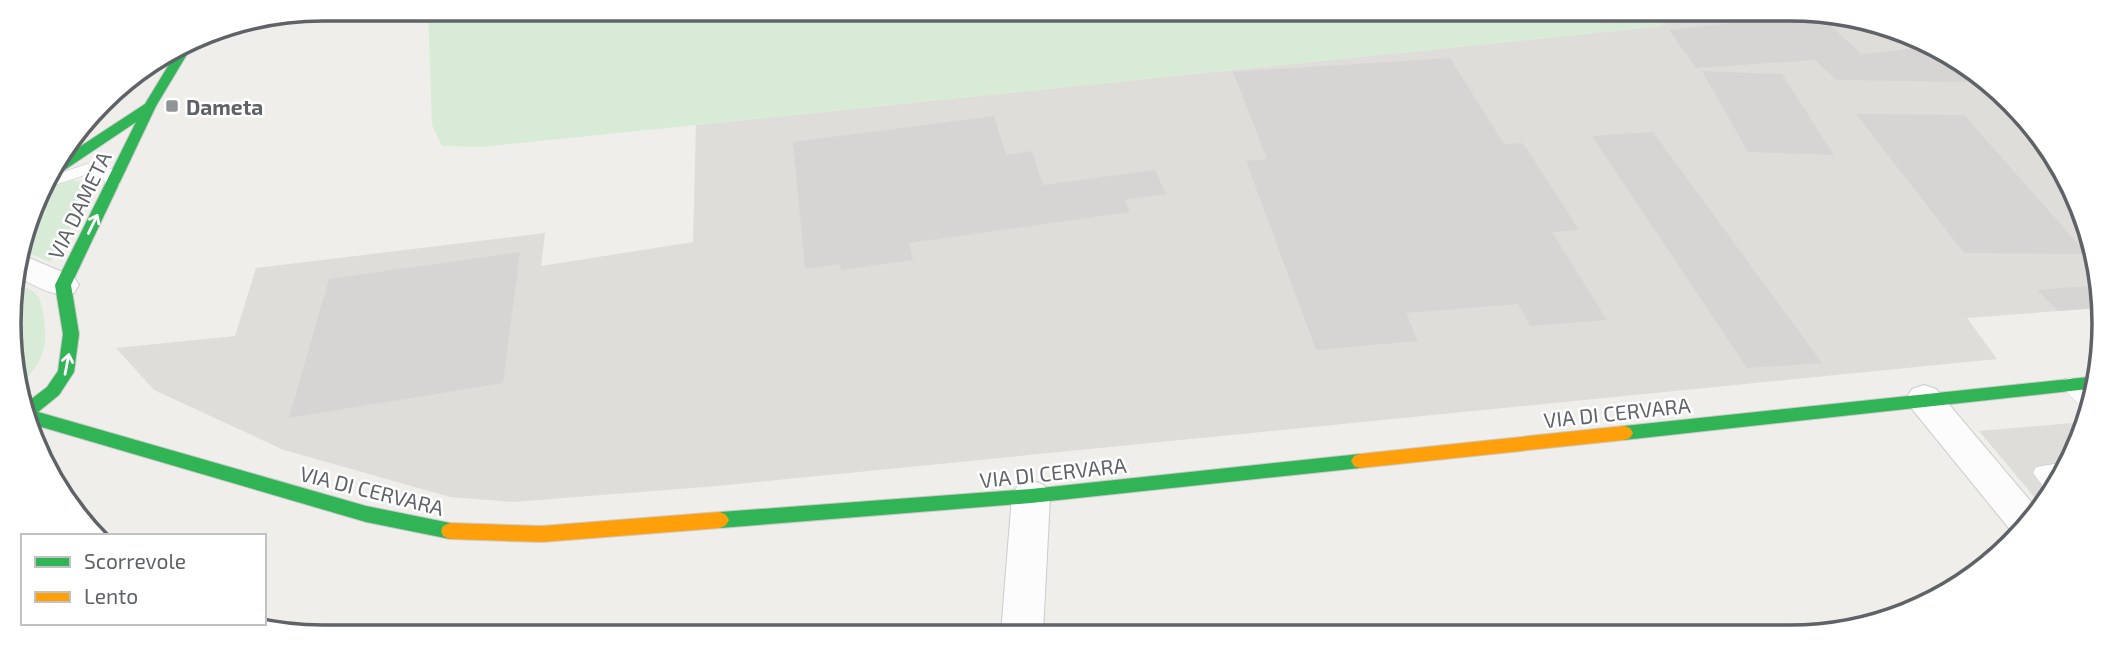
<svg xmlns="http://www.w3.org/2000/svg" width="2113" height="646" font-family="'Exo 2',sans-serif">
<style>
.industrial{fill:#dfddda}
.green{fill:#d8ebd6}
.building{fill:#d6d5d3}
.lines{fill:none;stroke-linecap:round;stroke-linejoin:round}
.lane-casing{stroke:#cbcccc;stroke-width:1}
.street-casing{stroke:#cbcccc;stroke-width:2}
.fast-casing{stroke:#cacacb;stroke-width:2}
.slow-casing{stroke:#cacacb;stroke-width:2}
.lane{fill:#fdfcfc;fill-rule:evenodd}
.street{fill:#fdfcfc;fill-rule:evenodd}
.fast{fill:#30b455;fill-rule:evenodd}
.slow{fill:#ff9f0a;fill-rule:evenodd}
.oneway{stroke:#fff}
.poi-dot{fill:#919496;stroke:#fff;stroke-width:2.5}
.labels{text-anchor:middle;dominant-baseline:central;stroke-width:5;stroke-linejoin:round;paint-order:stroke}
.poi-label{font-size:21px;font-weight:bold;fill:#5f6368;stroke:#fff;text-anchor:start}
.street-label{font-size:21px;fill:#5f6368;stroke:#fff}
.rim{fill:none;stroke:#5f6368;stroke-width:3.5}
</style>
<rect width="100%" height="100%" fill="#efeeea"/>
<path class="industrial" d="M1655,14L1852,15L1965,62L2052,149L2098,262V308L1967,318L1997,359L717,486L513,502L450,497L284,450L154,390L116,348L235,336L256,268L545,233L541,266L693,242L696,125L1663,26Z
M2084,422L2062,480L2041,505L1979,431Z"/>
<path class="green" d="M428,9L1655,14L1663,26L481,147L442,146L432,125Z
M73,180L90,185V193L51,262L21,250L38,195L60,183Z
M11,283C19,285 30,288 36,294C42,301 43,311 44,320C49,348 40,368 18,386Z"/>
<path class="building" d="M1800,15H1852L1868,22L1830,25L1861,54L1929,47L1960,60L1980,82L1836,80L1815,60L1696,68L1669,30Z
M1450,58L1504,144L1523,143L1579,230L1552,232L1607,320L1530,326L1518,304L1406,313L1418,341L1316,350L1246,161L1267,159L1233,72Z
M1702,71L1782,74L1834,155L1748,152Z
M1856,114L1964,115L2087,254L1964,253Z
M994,116L1006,155L1032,151L1043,185L1155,170L1166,194L1125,200L1130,212L909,243L913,260L841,270L840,264L805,269L793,142Z
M1653,132L1822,363L1747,368L1592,136Z
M520,252L503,383L289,418L329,279Z
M2098,285V308L2058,311L2037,290Z"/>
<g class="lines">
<g class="lane-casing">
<path id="lane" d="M87,164L115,170L120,184L117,187H107L103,177L88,174L40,190L46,178Z
M2069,378L2076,380L2093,398L2087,413L2060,385L2062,380Z
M2066,462L2069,463L2063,478L2060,479L2062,481L2049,494L2033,473L2036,467Z"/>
</g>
<g class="street-casing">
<path id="street" d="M20,254L74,277L79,285L74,293C53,299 33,284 14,275Z
M1924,385L1936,389L2038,510L2016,537L1912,409L1906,399L1912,389Z
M1031,480L1044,485L1050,496L1043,633H1001L1012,496L1018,485Z"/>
</g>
<g class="fast-casing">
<path id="fast" d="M193,39L195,41L156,106L71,285L79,334L74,372L59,395L38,412L366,506L450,523L457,526L459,531L457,536L450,539L366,522L28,423L21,407L47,387L58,371L63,334L55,285L136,122L54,177L46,178L58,161L145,104L179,48Z
M2098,376L2097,388L1624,440L1618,438L1615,433L1618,428L1624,426Z
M1360,454L1366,456L1369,461L1366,466L1360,468L1031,503L720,528L714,525L711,520L714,515L720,512L1031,489Z"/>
</g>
<g class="slow-casing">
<path id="slow" d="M1624,426L1630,428L1633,433L1630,438L1624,440L1360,468L1354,466L1351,461L1354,456L1360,454Z
M720,512L726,515L729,520L726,525L720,528L542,542L450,539L443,536L441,531L443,526L450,523L542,526Z"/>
</g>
<use href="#lane" class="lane"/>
<use href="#street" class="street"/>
<use href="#fast" class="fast"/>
<use href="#slow" class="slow"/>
</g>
<defs><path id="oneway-shaft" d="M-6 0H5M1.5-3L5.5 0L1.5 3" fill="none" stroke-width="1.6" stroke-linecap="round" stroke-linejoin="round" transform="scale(1.75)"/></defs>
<g class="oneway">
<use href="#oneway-shaft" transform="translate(93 224) rotate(-64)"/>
<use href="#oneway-shaft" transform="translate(67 364) rotate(-79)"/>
</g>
<rect class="poi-dot" x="165" y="99" width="14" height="14" rx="3.5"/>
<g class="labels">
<g class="poi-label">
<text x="186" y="106">Dameta</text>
</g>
<g class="street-label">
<text transform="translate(79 205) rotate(-64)">VIA DAMETA</text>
<text transform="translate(1617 412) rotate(-6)">VIA DI CERVARA</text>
<text transform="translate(1053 472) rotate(-6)">VIA DI CERVARA</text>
<text transform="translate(372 490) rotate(14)">VIA DI CERVARA</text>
</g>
</g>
<path d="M0 0H2113V646H0ZM323 21H1790A302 302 0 0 1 2092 323V323A302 302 0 0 1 1790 625H323A302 302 0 0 1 21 323V323A302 302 0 0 1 323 21Z" fill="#fff" fill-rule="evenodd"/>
<path class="rim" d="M323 21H1790A302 302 0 0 1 2092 323V323A302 302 0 0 1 1790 625H323A302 302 0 0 1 21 323V323A302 302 0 0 1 323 21Z"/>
<rect x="21" y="534" width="245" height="91" fill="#ffffff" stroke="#bfc1c3" stroke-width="2"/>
<rect x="35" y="557" width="35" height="10" fill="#30b455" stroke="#bfc1c3" stroke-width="2"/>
<text x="84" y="569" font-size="21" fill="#5f6368">Scorrevole</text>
<rect x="35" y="592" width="35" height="10" fill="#ff9f0a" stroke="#bfc1c3" stroke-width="2"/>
<text x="84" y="604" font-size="21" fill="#5f6368">Lento</text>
</svg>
